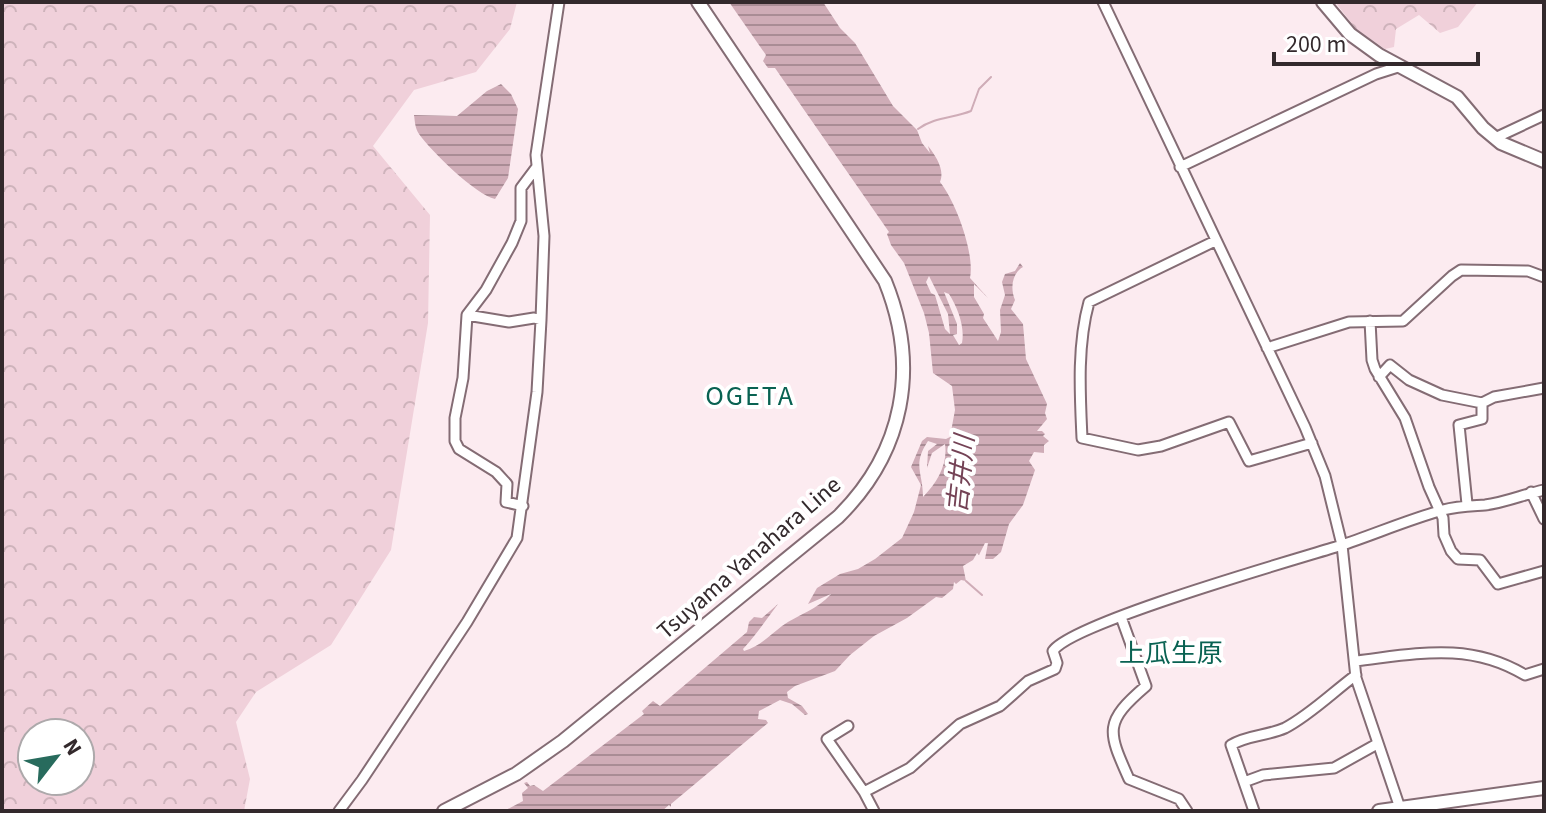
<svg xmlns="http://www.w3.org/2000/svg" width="1546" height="813" font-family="'Source Sans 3','Noto Sans JP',sans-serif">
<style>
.forest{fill:url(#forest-crowns);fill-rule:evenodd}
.water{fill:url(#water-rules);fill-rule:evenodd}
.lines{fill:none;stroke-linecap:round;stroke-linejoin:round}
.stream{stroke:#cfacb7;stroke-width:2}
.minor-casing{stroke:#846c74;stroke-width:13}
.major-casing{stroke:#846c74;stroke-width:16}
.minor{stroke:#fff;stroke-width:9}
.major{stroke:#fff;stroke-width:12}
.labels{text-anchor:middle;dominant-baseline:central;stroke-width:8;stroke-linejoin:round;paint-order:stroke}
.street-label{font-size:24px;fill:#33292c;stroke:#fff}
.water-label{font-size:26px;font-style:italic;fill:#744255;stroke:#fff}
.neighbourhood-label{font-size:26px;fill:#096252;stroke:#fff}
.quarter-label{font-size:28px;letter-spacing:2px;fill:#096252;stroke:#fff}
</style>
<defs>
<pattern id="forest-crowns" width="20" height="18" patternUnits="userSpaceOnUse" patternTransform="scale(2)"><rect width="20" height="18" fill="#f0d0da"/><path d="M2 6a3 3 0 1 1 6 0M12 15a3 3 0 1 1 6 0" fill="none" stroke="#ceb3bb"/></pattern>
<pattern id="water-rules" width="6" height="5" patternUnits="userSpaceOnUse" patternTransform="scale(2)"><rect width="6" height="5" fill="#cfacb7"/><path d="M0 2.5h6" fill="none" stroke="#a98c95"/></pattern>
</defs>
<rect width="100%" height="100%" fill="#fcebf0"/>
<path class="forest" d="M2,2H517L510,29L476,72L414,90L373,146L430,215L428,323L391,550L331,645L256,692L236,722L250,779L244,811H2ZM32,733H80V781H32Z
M1335,2H1478L1458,27L1440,33L1419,15L1396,29L1394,47L1385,49L1356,29Z"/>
<path class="water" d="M729,2H823L840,28L855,43L893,106L917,130L922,143L930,153L928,146C936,156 945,170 940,182C956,202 975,254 970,278L988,298L974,284V297L984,314L983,318L998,341L1001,332L1000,310L1005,295L1002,282L1005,274L1015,271L1020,263L1023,267C1012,273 1010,288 1015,300L1011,309L1023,324L1026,359L1047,404L1045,413L1047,419L1037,431H1042L1045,434L1043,436L1049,441L1044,445V453L1034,452L1029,461L1035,470L1023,505L1009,524L1001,552L993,559H985L988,543H985L979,555L977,553L973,560L963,566L966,581L961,580L956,584L954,582L953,589L942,598L936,597L907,618L874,636L850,655L835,671L795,686L787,692L788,698L802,706L808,714L805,715L792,704L780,700L759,711L758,719L766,720L768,723L671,804V807L669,805L662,811H504L523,801L522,793L528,788L524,783L527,782L530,786L534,785L543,791L644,714L642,711L653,701L660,706L747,632L749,622L754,617L762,618L778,604C766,620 756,635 743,649L744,651C760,646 769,636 782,626C799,614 817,610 831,594L808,604L817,588L840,574L858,569L875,559L902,538L914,512L921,485L911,467L922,441L927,437L946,439L950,437L955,410L952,386L933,373L929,333L924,313L904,263L891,245L887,234L889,232L775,68H768L763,61L766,55ZM929,276L948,314L950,334L945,329L935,295L931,293L926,282ZM944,292L949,294C958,308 965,327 962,343L959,345L953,335L957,334V324ZM928,441L937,444L928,451L927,468L932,453L945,444C948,463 938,482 923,497C923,472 912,465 928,441Z
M501,84L511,94L518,109L508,178L495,199C476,195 431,151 419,134C415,128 415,122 414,115L457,116L487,91Z"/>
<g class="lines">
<path class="stream" d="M918,129C934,117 954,118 971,111L979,89L991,77
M966,581L982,595"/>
<g class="minor-casing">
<path id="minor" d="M1103,2L1305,427L1325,476L1342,545L1356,678L1400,808
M1495,138L1544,115
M1180,167L1376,74L1398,67
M1215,241L1089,302C1077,345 1080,394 1082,438L1138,450L1161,446L1229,422L1249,461L1312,443
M467,315L509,322L534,318L541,320
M1370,321L1372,360L1375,369L1405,418L1429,487L1443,518L1444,535L1451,551L1458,559L1480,560L1498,584L1544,571
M1267,348L1349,322L1403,321L1452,276L1461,270L1528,271L1544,277
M1379,377L1390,365L1409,380L1442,395L1482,403L1494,397L1544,388
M1531,492L1544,519
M1467,504L1459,425L1482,419V403
M523,506L506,502L507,484L496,472L459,449L455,441V418L463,378L467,315L486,290L512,243L521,221V188L536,168
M1121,617L1146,686C1104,722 1107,730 1129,779L1179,799L1187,811
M1355,661C1416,654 1469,641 1525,675L1544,669
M848,726L827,739L864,792
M1244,782L1263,775L1334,768L1377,744
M339,811L362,780L467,622L517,538L537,392L541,320L544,236L536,155L559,2
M874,811L864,792L910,768L960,724L1000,706L1028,681L1055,669L1057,663L1053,651C1071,623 1294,560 1339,546C1373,535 1407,520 1443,510C1458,506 1470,506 1485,505C1504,503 1525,494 1544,490
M1254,811L1231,745C1247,735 1267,736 1285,728C1310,715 1333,692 1356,675"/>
</g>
<g class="major-casing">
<path id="major" d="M1323,2L1350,34L1379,55L1457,97L1483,128L1501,143L1544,161
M444,811L516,774L563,741L838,517C904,452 920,367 885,281L698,2
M1379,811L1544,788"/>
</g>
<use href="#minor" class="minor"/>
<use href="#major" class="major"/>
</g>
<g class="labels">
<g class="street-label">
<text transform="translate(749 558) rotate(-41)">Tsuyama Yanahara Line</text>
</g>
<g class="water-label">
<text transform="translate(961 474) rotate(-84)">吉井川</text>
</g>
<g class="neighbourhood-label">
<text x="1171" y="653">上瓜生原</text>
</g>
<g class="quarter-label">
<text x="750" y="396">OGETA</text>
</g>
</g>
<rect width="1546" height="813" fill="none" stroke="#33292c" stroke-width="8"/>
<g transform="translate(56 757) rotate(59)"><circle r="38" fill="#ffffff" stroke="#ada9ab" stroke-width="2"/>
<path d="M0-6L14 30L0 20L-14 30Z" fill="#286b5d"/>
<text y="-12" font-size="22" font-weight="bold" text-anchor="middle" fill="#33292c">N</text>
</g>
<path d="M1274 52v12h204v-12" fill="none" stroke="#33292c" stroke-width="4"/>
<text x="1286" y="52" font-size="24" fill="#33292c" stroke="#ffffff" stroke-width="6" paint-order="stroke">200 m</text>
</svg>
